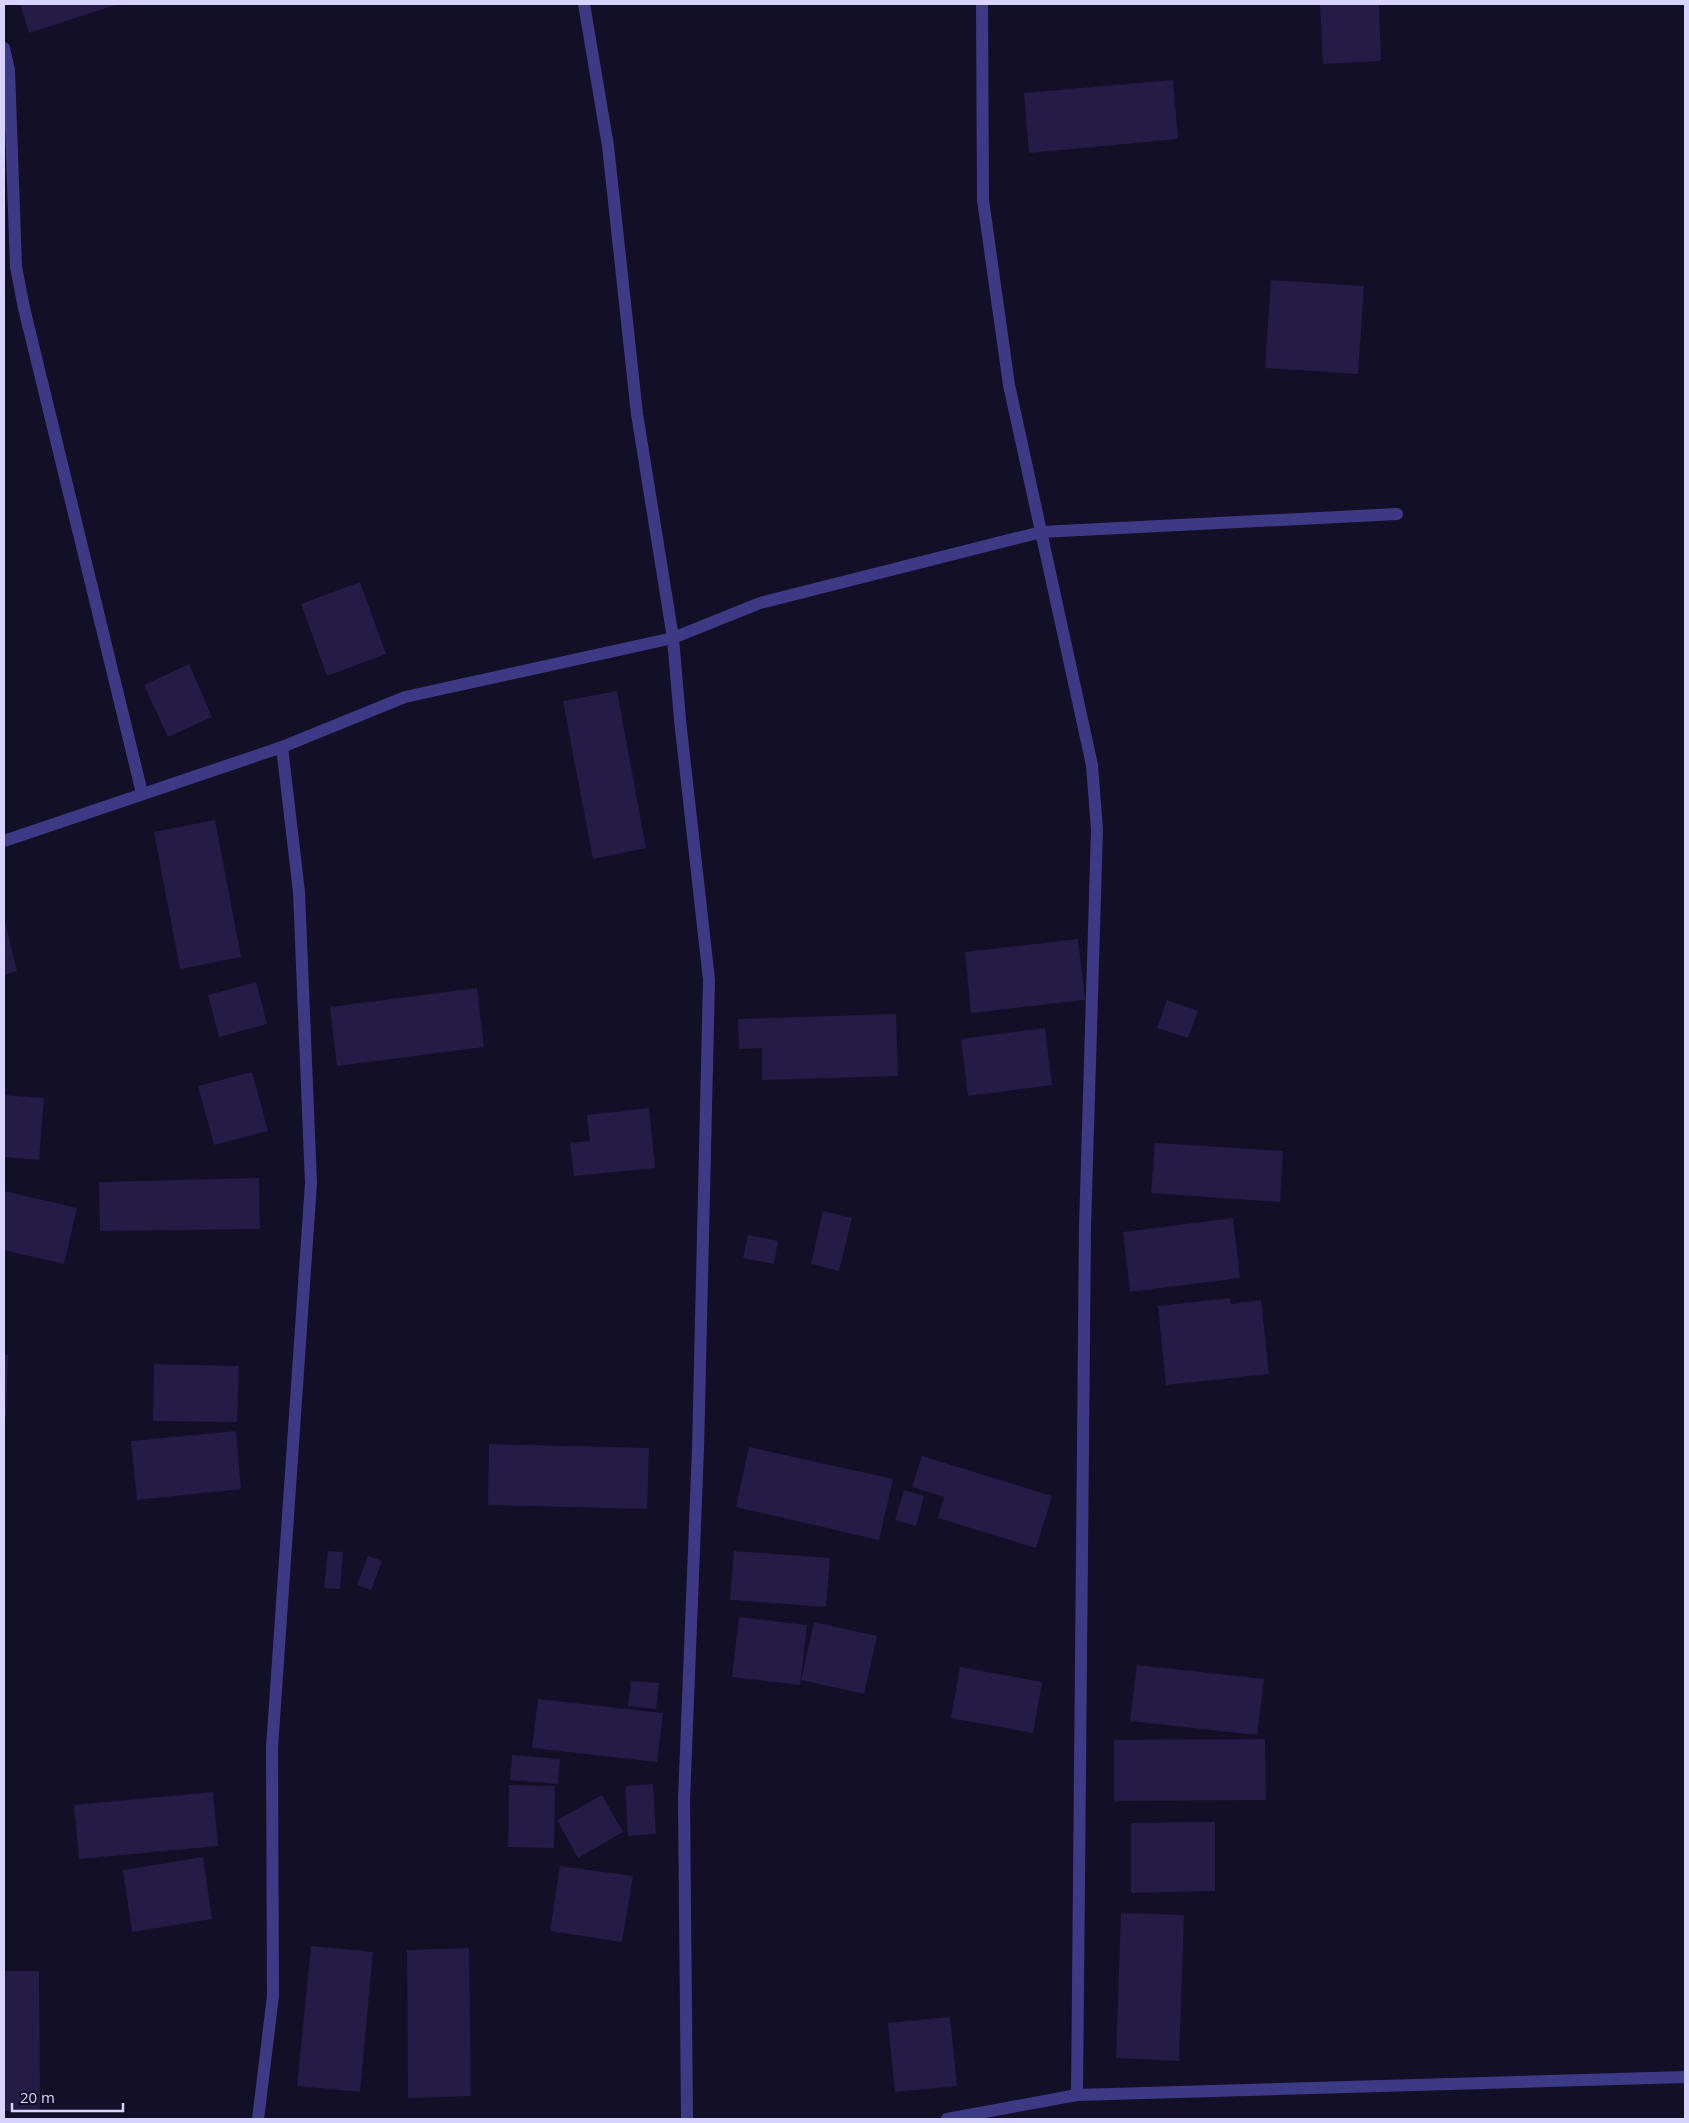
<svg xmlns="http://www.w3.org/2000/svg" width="1689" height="2123" font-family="'Open Sans',sans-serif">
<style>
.building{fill:#241b47}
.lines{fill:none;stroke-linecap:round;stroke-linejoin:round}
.service{stroke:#3d3a85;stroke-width:12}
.minor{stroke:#3d3a85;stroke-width:12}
</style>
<rect width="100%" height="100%" fill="#130f26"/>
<path class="building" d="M20,4H118L29,33Z
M1320,4H1379L1381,61L1323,64Z
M1173,80L1178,139L1029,153L1024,93Z
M1271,280L1364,286L1358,374L1265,368Z
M360,582L386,654L327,676L301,604Z
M189,664L212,717L168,737L144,685Z
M617,691L646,848L593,859L563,701Z
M215,820L241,957L180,969L154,832Z
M4,918L17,971L4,975Z
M1078,939L1085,1000L971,1013L965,952Z
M256,982L267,1024L219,1037L208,995Z
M477,988L484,1047L337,1066L330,1007Z
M1167,1000L1198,1011L1188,1038L1157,1028Z
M896,1014L898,1076L762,1080V1048L739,1049L738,1019Z
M1045,1028L1052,1085L968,1096L961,1039Z
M252,1072L268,1131L214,1145L198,1086Z
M4,1095L44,1098L39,1160L4,1157Z
M649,1108L655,1168L574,1176L570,1143L590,1141L587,1115Z
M1155,1143L1283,1151L1280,1202L1151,1193Z
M259,1178L260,1229L100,1231L99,1182Z
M4,1191L77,1208L64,1264L4,1250Z
M823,1211L852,1218L839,1271L811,1264Z
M1233,1218L1240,1278L1130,1292L1123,1232Z
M748,1235L778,1241L774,1264L743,1258Z
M1230,1298L1231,1304L1261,1300L1269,1374L1166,1385L1158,1306Z
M4,1355H8L6,1417H4Z
M154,1364L239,1366L237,1422L153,1421Z
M236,1431L241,1489L137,1500L131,1441Z
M489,1444L649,1448L647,1509L488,1505Z
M749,1447L893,1479L879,1540L736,1507Z
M922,1456L1052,1496L1036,1548L938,1518L944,1497L912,1487Z
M904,1490L924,1496L916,1526L895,1520Z
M328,1551L343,1552L340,1589L324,1588Z
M734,1551L830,1558L826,1607L730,1600Z
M368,1556L382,1561L371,1590L357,1585Z
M739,1617L807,1625L800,1685L732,1677Z
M814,1622L877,1636L864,1694L801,1680Z
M1137,1665L1264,1679L1257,1735L1130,1721Z
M960,1667L1042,1682L1033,1733L951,1718Z
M631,1681L659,1683L656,1709L628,1706Z
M538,1699L663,1713L657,1762L532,1748Z
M1265,1739L1266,1800L1114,1801V1740Z
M512,1755L560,1759L558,1784L510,1780Z
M653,1784L656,1834L628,1836L625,1786Z
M509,1785L555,1786L554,1848L508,1847Z
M213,1792L218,1846L79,1859L74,1805Z
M602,1795L623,1832L578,1858L557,1820Z
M1215,1822V1891L1131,1893V1823Z
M203,1857L212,1919L132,1932L123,1870Z
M560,1866L633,1876L622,1942L550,1931Z
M1121,1913L1184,1915L1179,2061L1116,2058Z
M311,1946L373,1952L360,2092L297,2086Z
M469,1948L471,2096L408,2098L407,1950Z
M4,1971H39L40,2110L4,2111Z
M950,2017L957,2086L895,2092L888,2023Z"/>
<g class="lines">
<path class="service" d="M584,4L608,146L637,414L673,638"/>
<path class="minor" d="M982,4L983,200L1009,385L1092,765L1097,830L1085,1227L1077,2095
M4,48L9,70L16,267L24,308L142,793
M673,638L680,720L709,980L698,1449L684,1800L687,2119
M4,841L282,747L405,697L673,638L760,603L1041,532L1397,514
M258,2119L273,1996L272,1748L311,1183L299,892L282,747
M947,2119L1077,2095L1685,2077"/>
</g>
<rect width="1689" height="2123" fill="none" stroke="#d9d4ff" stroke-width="10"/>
<path d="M12 2103v8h111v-8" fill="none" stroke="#d9d4ff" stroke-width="2.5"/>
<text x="20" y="2103" font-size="15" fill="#d9d4ff" stroke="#130f26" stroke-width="4" paint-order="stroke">20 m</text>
</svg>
